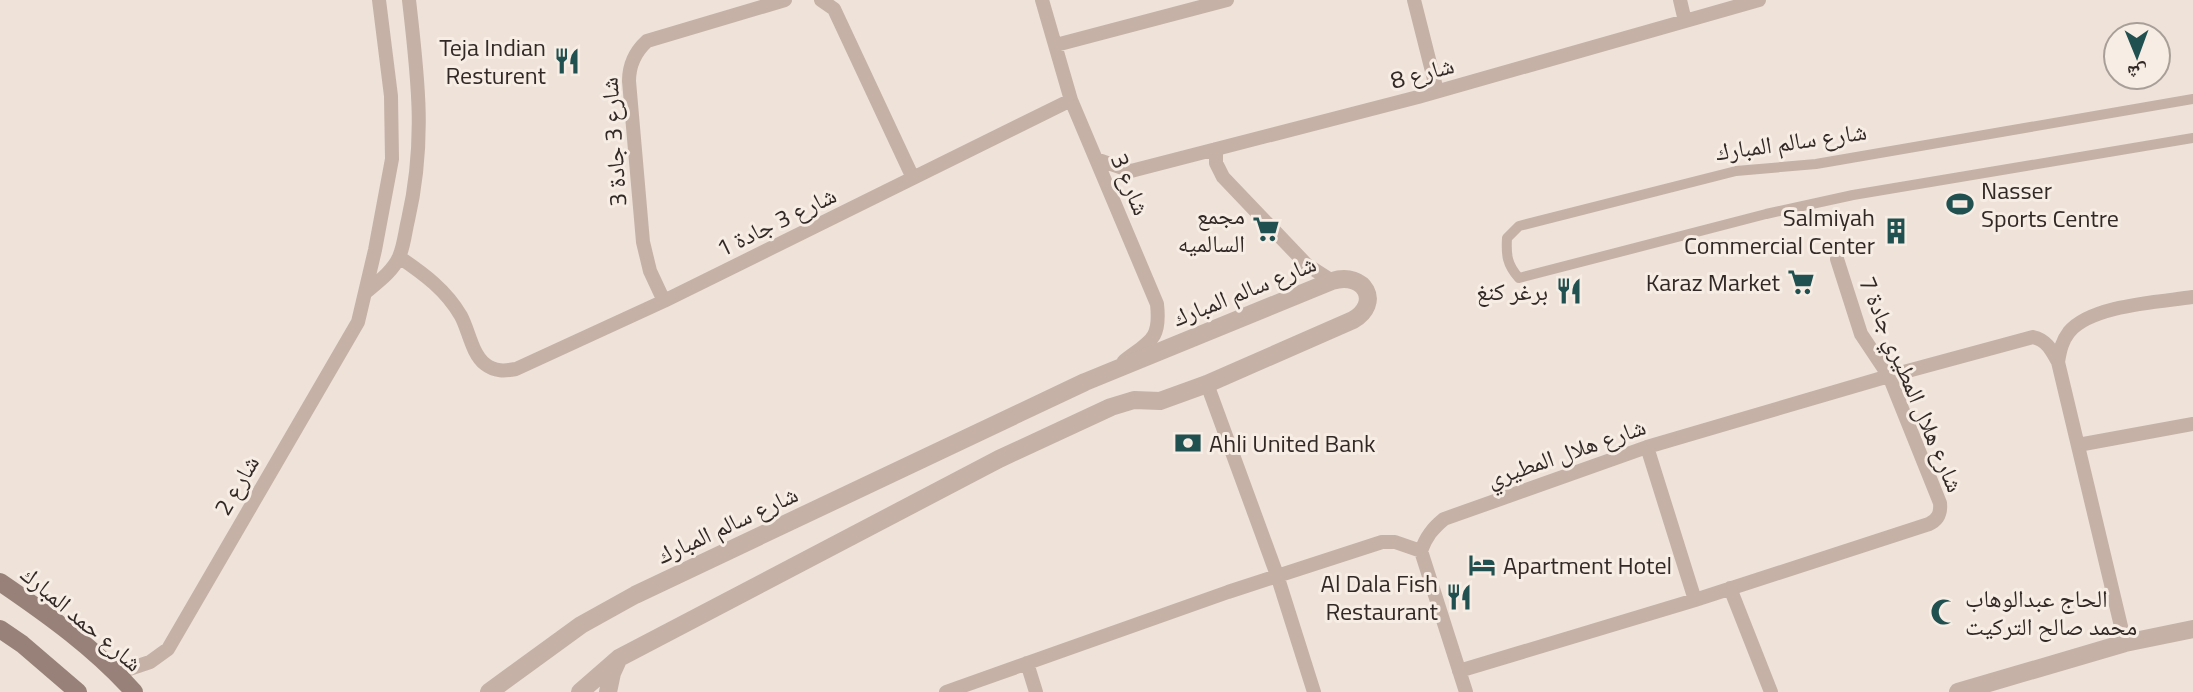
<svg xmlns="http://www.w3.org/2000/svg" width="2193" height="692" font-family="'Titillium Web','Noto Naskh Arabic',sans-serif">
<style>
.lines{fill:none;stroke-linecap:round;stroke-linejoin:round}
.pedestrian{stroke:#c5b1a6;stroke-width:10}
.minor{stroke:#c5b1a6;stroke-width:14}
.tertiary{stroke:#c5b1a6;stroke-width:18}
.secondary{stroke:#988178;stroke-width:18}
.labels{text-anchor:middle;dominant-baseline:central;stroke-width:6;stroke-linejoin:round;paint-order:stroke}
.poi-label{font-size:24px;fill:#322926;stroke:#f7ede4;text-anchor:end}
.street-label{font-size:24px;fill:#322926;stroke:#f7ede4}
</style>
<rect width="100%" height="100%" fill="#eee2d9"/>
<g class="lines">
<path class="pedestrian" d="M2193,99L1816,164L1736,171L1519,226L1507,238C1506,255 1507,265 1519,278L1766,214L1853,195L2193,138"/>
<path class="minor" d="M821,0L834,9L913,178
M1042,0L1071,100L1157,304C1161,340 1150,341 1124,361
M1414,0L1437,91
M1680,0L1685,21
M1056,45L1227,0
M1216,149V163L1223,177L1307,265L1332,281
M1096,159L1131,171L1418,97L1759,0
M399,257C424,274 446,290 461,316C469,331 472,354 485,364C495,372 505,371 516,369L664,301L1071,100
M366,292C378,282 393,271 399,257C404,246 405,232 408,220C426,142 418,78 409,0
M664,301L650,271L643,242L629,81C629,64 635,52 647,41L785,0
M2058,362C2060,350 2062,341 2069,332C2091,305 2160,302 2193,297
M1207,384L1277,575L1314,692
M2078,445L2193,424
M1647,447L1695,600
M1421,551C1426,537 1432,529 1444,519L1647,447L1889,376L2033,337C2047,340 2052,351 2058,362L2125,643
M1421,551L1466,692
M1730,588L1771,692
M1027,663L1036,692
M1459,671L1695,600L1929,524C1938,520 1941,513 1940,503L1889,376L1861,334L1837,259
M117,673L150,662L168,649L358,322L375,250L392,159L391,96L379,0
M946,692L1228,592L1382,542H1395L1421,551"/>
<path class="tertiary" d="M489,692L581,625L635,595L1085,382L1332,281C1365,271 1382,303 1353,320L1207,384L1160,401L1134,400L1111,407L999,459L619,658L580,692
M608,692L612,673L617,662
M1958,692L2125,643L2193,629"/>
<path class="secondary" d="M0,582C47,614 96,649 134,692
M0,629L22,644L78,692"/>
</g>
<defs>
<g id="restaurant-bare" transform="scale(2.1)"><path d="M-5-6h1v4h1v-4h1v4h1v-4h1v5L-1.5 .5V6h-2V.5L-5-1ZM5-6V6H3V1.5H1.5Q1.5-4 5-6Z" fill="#20504f" stroke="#f7ede4" stroke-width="2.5" paint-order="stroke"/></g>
<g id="stadium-bare" transform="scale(2.1)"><path d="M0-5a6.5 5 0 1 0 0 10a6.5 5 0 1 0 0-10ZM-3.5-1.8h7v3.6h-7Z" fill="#20504f" stroke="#f7ede4" stroke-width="2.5" paint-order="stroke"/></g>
<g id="supermarket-bare" transform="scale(2.1)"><path d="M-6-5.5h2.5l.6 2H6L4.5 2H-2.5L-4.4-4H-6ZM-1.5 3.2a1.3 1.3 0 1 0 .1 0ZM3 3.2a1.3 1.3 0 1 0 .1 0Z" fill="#20504f" stroke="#f7ede4" stroke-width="2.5" paint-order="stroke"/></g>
<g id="building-bare" transform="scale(2.1)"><path d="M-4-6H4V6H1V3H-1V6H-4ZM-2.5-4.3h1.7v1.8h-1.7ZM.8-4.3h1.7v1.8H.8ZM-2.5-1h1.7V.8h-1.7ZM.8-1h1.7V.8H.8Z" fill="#20504f" stroke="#f7ede4" stroke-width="2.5" paint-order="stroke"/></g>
<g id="bank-bare" transform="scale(2.1)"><path d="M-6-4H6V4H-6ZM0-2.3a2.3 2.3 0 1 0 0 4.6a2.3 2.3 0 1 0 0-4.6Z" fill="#20504f" stroke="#f7ede4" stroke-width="2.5" paint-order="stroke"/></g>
<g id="hotel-bare" transform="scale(2.1)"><path d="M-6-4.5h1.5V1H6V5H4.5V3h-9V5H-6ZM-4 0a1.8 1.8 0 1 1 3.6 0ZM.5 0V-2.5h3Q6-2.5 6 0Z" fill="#20504f" stroke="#f7ede4" stroke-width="2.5" paint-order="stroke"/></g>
<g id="mosque-bare" transform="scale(2.1)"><path d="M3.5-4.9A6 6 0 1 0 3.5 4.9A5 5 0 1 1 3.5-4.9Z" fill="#20504f" stroke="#f7ede4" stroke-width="2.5" paint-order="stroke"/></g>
</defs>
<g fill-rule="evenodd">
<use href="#restaurant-bare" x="567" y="61"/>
<use href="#stadium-bare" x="1960" y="204"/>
<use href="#supermarket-bare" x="1266" y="229"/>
<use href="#building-bare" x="1896" y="231"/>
<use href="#supermarket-bare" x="1801" y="282"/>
<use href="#restaurant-bare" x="1569" y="291"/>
<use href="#bank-bare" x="1188" y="443"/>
<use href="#hotel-bare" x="1482" y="565"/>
<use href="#restaurant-bare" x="1459" y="597"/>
<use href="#mosque-bare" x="1944" y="612"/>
</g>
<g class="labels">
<g class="poi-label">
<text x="546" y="47">Teja Indian<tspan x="546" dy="28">Resturent</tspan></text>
<text x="1981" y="190" text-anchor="start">Nasser<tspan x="1981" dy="28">Sports Centre</tspan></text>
<text x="1245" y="215">مجمع<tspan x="1245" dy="28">السالميه</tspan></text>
<text x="1875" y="217">Salmiyah<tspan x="1875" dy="28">Commercial Center</tspan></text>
<text x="1780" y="282">Karaz Market</text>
<text x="1548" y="291">برغر كنغ</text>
<text x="1209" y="443" text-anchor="start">Ahli United Bank</text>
<text x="1503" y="565" text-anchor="start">Apartment Hotel</text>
<text x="1438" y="583">Al Dala Fish<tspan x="1438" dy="28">Restaurant</tspan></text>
<text x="1965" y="598" text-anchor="start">الحاج عبدالوهاب<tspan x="1965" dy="28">محمد صالح التركيت</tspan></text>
</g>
<g class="street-label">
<text transform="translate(1422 72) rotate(-15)">شارع 8</text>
<text transform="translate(1791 141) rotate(-8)">شارع سالم المبارك</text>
<text transform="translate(613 142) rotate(-94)">شارع 3 جادة 3</text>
<text transform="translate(1131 184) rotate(67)">شارع 3</text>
<text transform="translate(776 221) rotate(-26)">شارع 3 جادة 1</text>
<text transform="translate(1244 290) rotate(-22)">شارع سالم المبارك</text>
<text transform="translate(1912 384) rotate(67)">شارع هلال المطيري جادة 7</text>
<text transform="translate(1566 452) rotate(-19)">شارع هلال المطيري</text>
<text transform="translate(236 485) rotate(-60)">شارع 2</text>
<text transform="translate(727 524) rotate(-25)">شارع سالم المبارك</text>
<text transform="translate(82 618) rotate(40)">شارع حمد المبارك</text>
</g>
</g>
<g transform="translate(2137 56) rotate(179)"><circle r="33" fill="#f7ede4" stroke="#a89f98" stroke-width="2"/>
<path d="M0-5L12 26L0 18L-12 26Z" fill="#20504f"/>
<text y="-10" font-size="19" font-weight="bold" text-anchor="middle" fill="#322926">ش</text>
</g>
</svg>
